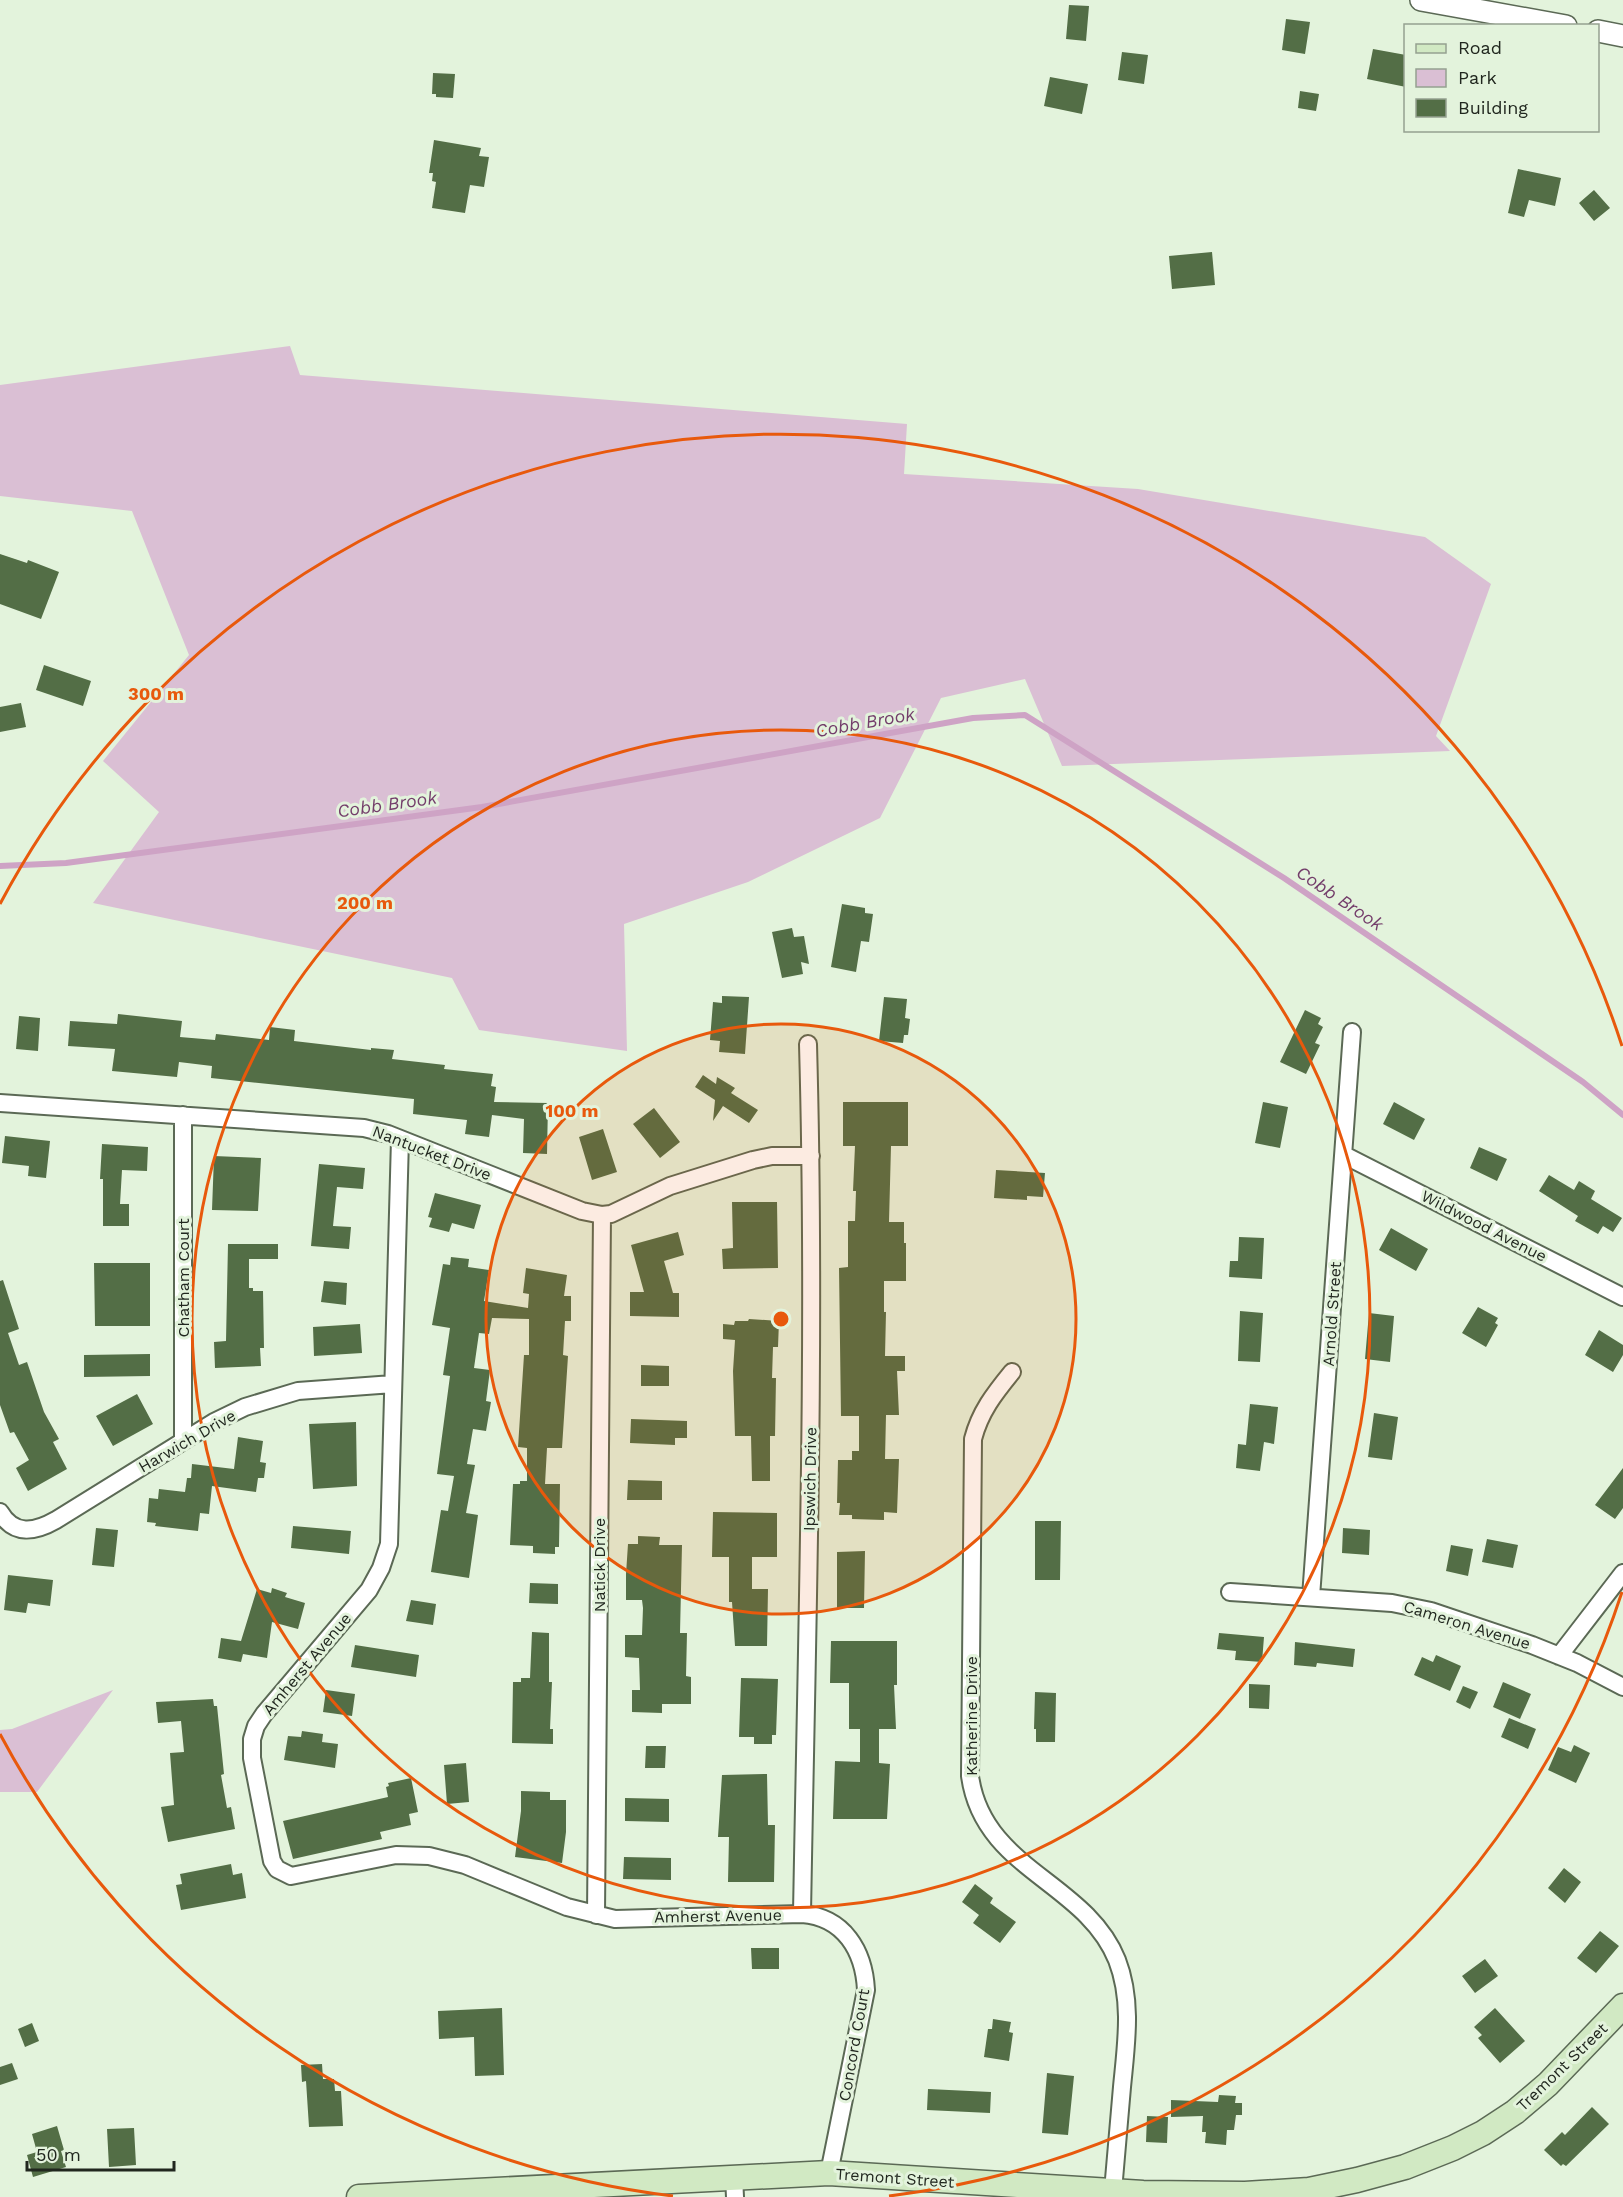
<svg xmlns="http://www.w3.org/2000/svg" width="1623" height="2197" font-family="'Work Sans',sans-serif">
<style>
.green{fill:#dabfd4}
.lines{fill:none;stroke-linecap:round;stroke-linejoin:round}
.stream{stroke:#cea3c5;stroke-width:6}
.building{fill:#536e46}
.minor-casing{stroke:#5b6955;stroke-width:20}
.tertiary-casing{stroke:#5b6955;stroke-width:24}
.secondary-casing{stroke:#5b6955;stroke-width:27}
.minor{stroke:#fff;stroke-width:16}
.tertiary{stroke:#fff;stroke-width:21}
.secondary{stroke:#d1e9c3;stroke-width:24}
.ring{fill:none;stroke:#e8590c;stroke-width:3}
.labels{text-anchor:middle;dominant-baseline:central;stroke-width:6;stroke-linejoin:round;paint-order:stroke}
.street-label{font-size:16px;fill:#21271f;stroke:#e3f3dc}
.water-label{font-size:18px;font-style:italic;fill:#733d6a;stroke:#e3f3dc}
.centre{fill:#e8590c;stroke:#e3f3dc;stroke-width:3}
.ring-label{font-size:18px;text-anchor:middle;font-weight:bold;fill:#e8590c;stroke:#e3f3dc;stroke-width:6;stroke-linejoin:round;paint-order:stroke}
</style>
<rect width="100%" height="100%" fill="#e3f3dc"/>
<path class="green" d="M290,346L300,375L907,424L904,474L1138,489L1425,537L1491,584L1436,736L1450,751L1062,766L1025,679L941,698L880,818L748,882L624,924L627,1051L479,1030L452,978L93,903L159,812L103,761L189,655L132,511L0,496V385Z
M113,1690L37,1792H0V1730L12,1729Z"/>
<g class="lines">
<path class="stream" d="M0,866L66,863L482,807L973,718L1025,715L1284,878L1583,1082L1623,1115"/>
</g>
<path class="building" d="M1069,5L1089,6L1086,41L1066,39Z
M1286,19L1310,22L1305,54L1282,50Z
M1373,49L1406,55V87L1367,79Z
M1122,52L1148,55L1144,84L1118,80Z
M433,73L455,74L453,98L436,97V94H432Z
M1050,77L1088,84L1082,114L1044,106Z
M1300,91L1319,94L1316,111L1298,108Z
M434,140L481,148L479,156L489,157L484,187L470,185L465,213L432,208L436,182L432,181L433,173H429Z
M1518,169L1561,178L1555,206L1529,200L1524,217L1508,213Z
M1594,190L1610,208L1594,221L1579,203Z
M1212,252L1215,285L1172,289L1169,256Z
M0,554L27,563L28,560L59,572L41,619L0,604Z
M44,665L91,681L83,706L36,690Z
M21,703L26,727L0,732V707Z
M842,904L865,908V913L873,914L869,942L861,941L856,972L831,967Z
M792,928L794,937L804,936L809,964L801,962L803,974L782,978L772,932Z
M722,996L749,997L745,1054L719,1052L720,1041L710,1040L713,1002L722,1003Z
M884,997L907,999L905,1018L910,1019L908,1035H904L903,1043L879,1041Z
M1305,1010L1321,1018L1318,1024L1323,1027L1315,1043L1320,1045L1306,1074L1280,1062Z
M118,1014L182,1021L180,1037L215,1040L216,1034L269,1040L270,1027L295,1030L294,1041L371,1050V1048L394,1050L392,1059L445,1065L444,1069L493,1074L491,1086L496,1087L494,1102L548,1103L547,1154L523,1153L524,1119L492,1115L489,1137L465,1134L467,1120L413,1114L414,1099L211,1078L212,1066L179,1062L177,1077L112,1071L115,1049L68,1046L70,1021L117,1024Z
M19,1016L40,1018L38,1051L16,1049Z
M703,1075L716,1084L717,1077L735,1088L731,1093L758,1110L749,1123L723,1106L713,1121L715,1100L695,1087Z
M843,1102H908V1146H891L889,1222H904V1243H906V1281H884V1312H886L885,1356H905V1371H897L899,1415H886L885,1459H899L897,1513L884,1512V1520L852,1519V1515H839L840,1503H837L838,1460H852V1451H859V1416H841L839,1268L848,1267V1221H855L856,1191H853L855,1146H843Z
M1263,1102L1288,1107L1280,1148L1255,1143Z
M1394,1102L1425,1119L1414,1140L1383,1124Z
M654,1108L680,1142L660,1158L633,1124Z
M603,1129L617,1172L592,1180L579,1137Z
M5,1136L50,1141L46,1178L28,1176L29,1166L2,1163Z
M102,1144L148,1147L147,1171L122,1170L120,1204H129V1226H103V1179H100Z
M1479,1147L1507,1159L1497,1181L1470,1168Z
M214,1156L261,1158L258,1211L212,1210Z
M319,1164L365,1168L363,1189L337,1187L333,1226L351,1227L349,1249L311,1246Z
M996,1170L1045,1173L1043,1197L1027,1196V1200L994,1198Z
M1549,1175L1574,1190L1579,1181L1595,1191L1591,1199L1622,1218L1613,1232L1603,1226L1598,1234L1575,1221L1578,1216L1539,1191Z
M435,1193L481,1205L474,1229L452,1223L449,1232L429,1227L432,1218L428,1217Z
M732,1202H777L778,1268L723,1269L722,1249L733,1248Z
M1391,1228L1428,1249L1416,1271L1379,1250Z
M678,1232L684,1255L664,1261L673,1293H679V1317L630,1316V1292H644L631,1245Z
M1239,1237L1264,1238L1262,1279L1229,1277L1230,1261H1238Z
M228,1244H278V1259H249V1288H253V1291H263L264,1348H260L261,1366L215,1368L214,1342L226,1341Z
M451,1257L469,1259L468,1267L489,1270L484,1301L528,1308L529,1294L523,1293L526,1268L567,1275L564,1296H571V1321H565L563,1355L568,1356L562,1448H547L545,1484H560L559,1547H555V1554L533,1553V1546L510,1545L513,1484H520V1481H527V1448L518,1447L524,1355H529V1319L492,1318L489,1334L479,1333L474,1368L490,1370L486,1401L491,1402L486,1431L473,1429L467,1464L475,1465L466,1513L478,1515L469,1578L431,1572L441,1510L448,1511L454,1476L437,1474L450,1376L443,1375L450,1328L432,1325L443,1264L450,1265Z
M94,1263H150V1326H95Z
M3,1280L19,1329L8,1333L19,1365L27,1362L44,1412L59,1439L53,1442L67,1469L28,1491L16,1468L29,1460L14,1432L10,1433L0,1405V1281Z
M324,1281L347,1283L346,1305L321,1302Z
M1478,1307L1498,1318L1495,1323L1498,1325L1486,1347L1462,1333Z
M1240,1311L1263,1313L1260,1362L1238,1361Z
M1369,1313L1394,1316L1390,1362L1365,1359Z
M749,1319L779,1321L778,1347H773L772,1378H776L775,1436H770V1481H752L751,1436H735L733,1371L735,1340L723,1339V1324L734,1325L735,1321H748Z
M360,1324L362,1353L314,1356L313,1327Z
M1599,1330L1623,1345V1355L1613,1372L1585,1355Z
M150,1354V1376L84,1377V1355Z
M641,1365L669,1366V1386H641Z
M137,1394L153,1424L113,1446L96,1416Z
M1250,1404L1278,1407L1274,1444L1264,1442L1260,1471L1236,1468L1238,1444L1246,1445Z
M1374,1413L1398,1417L1392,1460L1368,1457Z
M631,1419L687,1421V1438H675V1445L630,1443Z
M356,1422L357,1486L313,1489L309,1424Z
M238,1437L263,1441L260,1462L266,1463L264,1478H258L256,1492L212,1486L209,1514L200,1513L198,1531L155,1526L156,1523L147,1522L149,1498L158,1499L159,1489L185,1492L187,1478H191L192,1464L234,1469Z
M1623,1468V1508L1615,1519L1595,1505Z
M628,1480L662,1481V1500H627Z
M713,1512L777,1513V1557H752V1589H768L767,1646H735L732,1602H729V1557H712Z
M1035,1521H1061L1060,1580H1035Z
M293,1526L351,1531L349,1554L291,1548Z
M96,1528L118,1530L114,1567L92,1565Z
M1343,1528L1370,1530L1369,1555L1342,1553Z
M638,1536L660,1537L659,1545H682L680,1633H687L686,1676L691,1677V1704H662V1713L632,1712V1690H640L639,1658L625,1657V1635H642L643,1608L642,1600H626V1574L628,1544H638Z
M1487,1539L1518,1545L1513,1568L1482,1562Z
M1451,1545L1473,1549L1468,1576L1446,1571Z
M865,1551L864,1608H837V1552Z
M8,1575L53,1580L50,1606L28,1603L26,1613L4,1610Z
M530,1583L558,1584V1604L529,1603Z
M272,1588L287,1593L285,1597L305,1603L298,1629L272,1622L267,1658L243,1654L241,1662L218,1658L221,1638L241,1641L257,1589L271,1593Z
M411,1600L436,1604L433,1625L406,1621Z
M532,1632L549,1633V1682H552L550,1729H553V1744L512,1743L513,1682H521V1678H530Z
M1219,1633L1264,1637L1262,1662L1235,1660L1236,1651L1217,1649Z
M831,1641H897V1685H894L896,1729H879V1763L890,1764L887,1819H833L835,1761L860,1762V1729H849V1683H830Z
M1295,1642L1355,1649L1353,1667L1317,1663L1316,1667L1294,1665Z
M355,1645L419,1655L416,1677L351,1667Z
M1436,1655L1461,1666L1450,1691L1414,1675L1422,1657L1433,1662Z
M741,1678L778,1679L776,1735H772V1744H754V1737H739Z
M1503,1682L1531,1694L1520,1719L1493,1707Z
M1249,1684L1270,1685L1269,1709L1249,1708Z
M1463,1686L1478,1692L1470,1709L1456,1702Z
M326,1690L355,1694L352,1716L323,1712Z
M1035,1692L1056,1693L1055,1742H1036V1729H1034Z
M213,1699L214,1706H217L224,1774L221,1775L227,1808L231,1807L235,1829L168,1842L161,1807L174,1805L170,1753L184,1752L181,1721L158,1723L156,1702Z
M1509,1718L1536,1729L1528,1749L1501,1737Z
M302,1731L323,1734L322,1742L338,1744L335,1768L284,1760L288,1736L301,1737Z
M1574,1745L1590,1753L1576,1783L1548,1770L1558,1747L1571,1752Z
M646,1746H666L665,1768H645Z
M466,1763L469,1802L447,1804L444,1765Z
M767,1774L768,1825H775L774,1882H728L729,1837H718L722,1775Z
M411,1778L418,1812L409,1814L411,1825L380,1832L382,1839L293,1859L283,1821L388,1797L386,1787L389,1786L388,1783Z
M521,1791L550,1792V1800H566V1832L562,1863L515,1857L521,1811Z
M625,1798L669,1799V1822L625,1821Z
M624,1857L671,1858V1880L623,1879Z
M231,1864L233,1875L242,1873L246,1898L181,1910L176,1885L182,1884L180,1874Z
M1564,1868L1581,1882L1565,1903L1548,1888Z
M975,1884L993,1898L990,1903L1016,1922L1000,1943L973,1923L979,1915L962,1902Z
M1600,1931L1619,1946L1596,1973L1577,1958Z
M751,1948H779V1969H752Z
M1485,1959L1498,1976L1475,1993L1462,1976Z
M502,2008L504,2075L475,2076L474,2037L439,2039L438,2011Z
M1495,2008L1525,2041L1500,2063L1478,2038L1482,2035L1474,2027Z
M993,2019L1011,2022L1009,2032L1013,2033L1009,2061L984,2057L988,2029H992Z
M32,2023L39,2041L25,2047L18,2029Z
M12,2063L18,2079L0,2085V2067Z
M322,2064L323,2079H334L335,2091H341L343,2126L309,2127L306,2081L302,2082L301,2065Z
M1047,2073L1074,2076L1068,2135L1042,2133Z
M928,2089L991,2092L990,2113L927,2110Z
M1219,2095L1236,2096L1235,2103H1242V2115H1236L1234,2130H1227L1226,2145L1205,2143L1206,2132H1202L1203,2116L1171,2117V2100L1218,2102Z
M1592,2107L1609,2124L1566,2166L1563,2164L1561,2166L1544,2150L1562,2132L1565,2135Z
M1147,2116L1168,2117L1167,2143L1146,2142Z
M57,2126L64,2150L61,2151L66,2167L33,2177L27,2155L37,2152L32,2134Z
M134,2128L136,2165L109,2167L107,2129Z"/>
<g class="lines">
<g class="minor-casing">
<path id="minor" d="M0,1103L364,1128L388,1134L582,1211L602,1215L611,1214L670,1186L753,1160L772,1156H811
M400,1139L389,1544L381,1568L369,1590L264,1714L256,1726L252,1739V1758L272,1861L277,1869L291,1876L396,1855L429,1856L465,1865L567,1907L615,1919L802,1914C844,1917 864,1951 866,1990L829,2173
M1344,1155L1623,1297
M1012,1372C994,1394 980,1412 973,1439L970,1776C983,1870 1085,1881 1117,1960C1133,2001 1126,2045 1122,2087C1119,2122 1116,2157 1113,2191
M183,1441V1115
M0,1512C14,1536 35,1532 56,1520L214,1422L245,1407L298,1391L393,1384
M1230,1592L1392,1603L1431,1611L1532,1645L1577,1663L1623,1687
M1311,1597L1352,1032
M1559,1656L1623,1573
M802,1914C807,1624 816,1334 808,1044
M596,1915L602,1215
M734,2177L735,2197"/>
</g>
<g class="tertiary-casing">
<path id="tertiary" d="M1421,0L1566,26
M1598,31L1623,36"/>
</g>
<g class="secondary-casing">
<path id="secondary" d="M359,2197L829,2173L1143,2193L1245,2194L1309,2190L1357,2180L1405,2167L1453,2148L1483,2133L1515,2112L1548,2084L1623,2006"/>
</g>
<use href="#minor" class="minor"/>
<use href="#tertiary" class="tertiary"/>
<use href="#secondary" class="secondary"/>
</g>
<circle cx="781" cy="1319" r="295" fill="#e8590c" fill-opacity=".12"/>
<g class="ring">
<circle cx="781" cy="1319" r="295"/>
<circle cx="781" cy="1319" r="589"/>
<path d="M1622 1592A884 884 0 0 1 889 2196M673 2196A884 884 0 0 1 0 1734M0 904A884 884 0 0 1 1622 1046"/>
</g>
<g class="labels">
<g class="street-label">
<text transform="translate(432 1153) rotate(21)">Nantucket Drive</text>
<text transform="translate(1484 1226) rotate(27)">Wildwood Avenue</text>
<text transform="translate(183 1278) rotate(-90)">Chatham Court</text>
<text transform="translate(1332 1314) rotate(-86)">Arnold Street</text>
<text transform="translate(187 1441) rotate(-30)">Harwich Drive</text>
<text transform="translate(810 1479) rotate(-89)">Ipswich Drive</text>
<text transform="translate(599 1565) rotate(-90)">Natick Drive</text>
<text transform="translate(1467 1625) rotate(17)">Cameron Avenue</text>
<text transform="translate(307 1664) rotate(-50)">Amherst Avenue</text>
<text transform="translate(971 1716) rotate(-90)">Katherine Drive</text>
<text transform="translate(718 1916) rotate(-1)">Amherst Avenue</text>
<text transform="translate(854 2045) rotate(-80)">Concord Court</text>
<text transform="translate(1562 2067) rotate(-44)">Tremont Street</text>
<text transform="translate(895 2178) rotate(4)">Tremont Street</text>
</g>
<g class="water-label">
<text transform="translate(865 722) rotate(-10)">Cobb Brook</text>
<text transform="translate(387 804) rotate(-8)">Cobb Brook</text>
<text transform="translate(1340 898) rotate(34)">Cobb Brook</text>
</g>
</g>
<circle cx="781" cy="1319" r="9" class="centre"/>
<g class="ring-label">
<text x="156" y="700">300 m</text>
<text x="365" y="909">200 m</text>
<text x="572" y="1117">100 m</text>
</g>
<rect x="1404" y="24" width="195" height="108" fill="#e3f3dc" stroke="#95a190" stroke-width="1.5"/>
<rect x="1416" y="44" width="30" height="9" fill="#d1e9c3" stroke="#95a190" stroke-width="1.5"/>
<text x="1458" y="54" font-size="18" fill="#21271f">Road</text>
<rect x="1416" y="69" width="30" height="18" fill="#dabfd4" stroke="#95a190" stroke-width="1.5"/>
<text x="1458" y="84" font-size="18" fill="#21271f">Park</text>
<rect x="1416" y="99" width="30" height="18" fill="#536e46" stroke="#95a190" stroke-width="1.5"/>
<text x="1458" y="114" font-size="18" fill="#21271f">Building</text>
<path d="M27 2161v9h147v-9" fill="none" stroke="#21271f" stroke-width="3"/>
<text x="36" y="2161" font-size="18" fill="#21271f" stroke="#e3f3dc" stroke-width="4.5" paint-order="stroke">50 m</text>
</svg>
